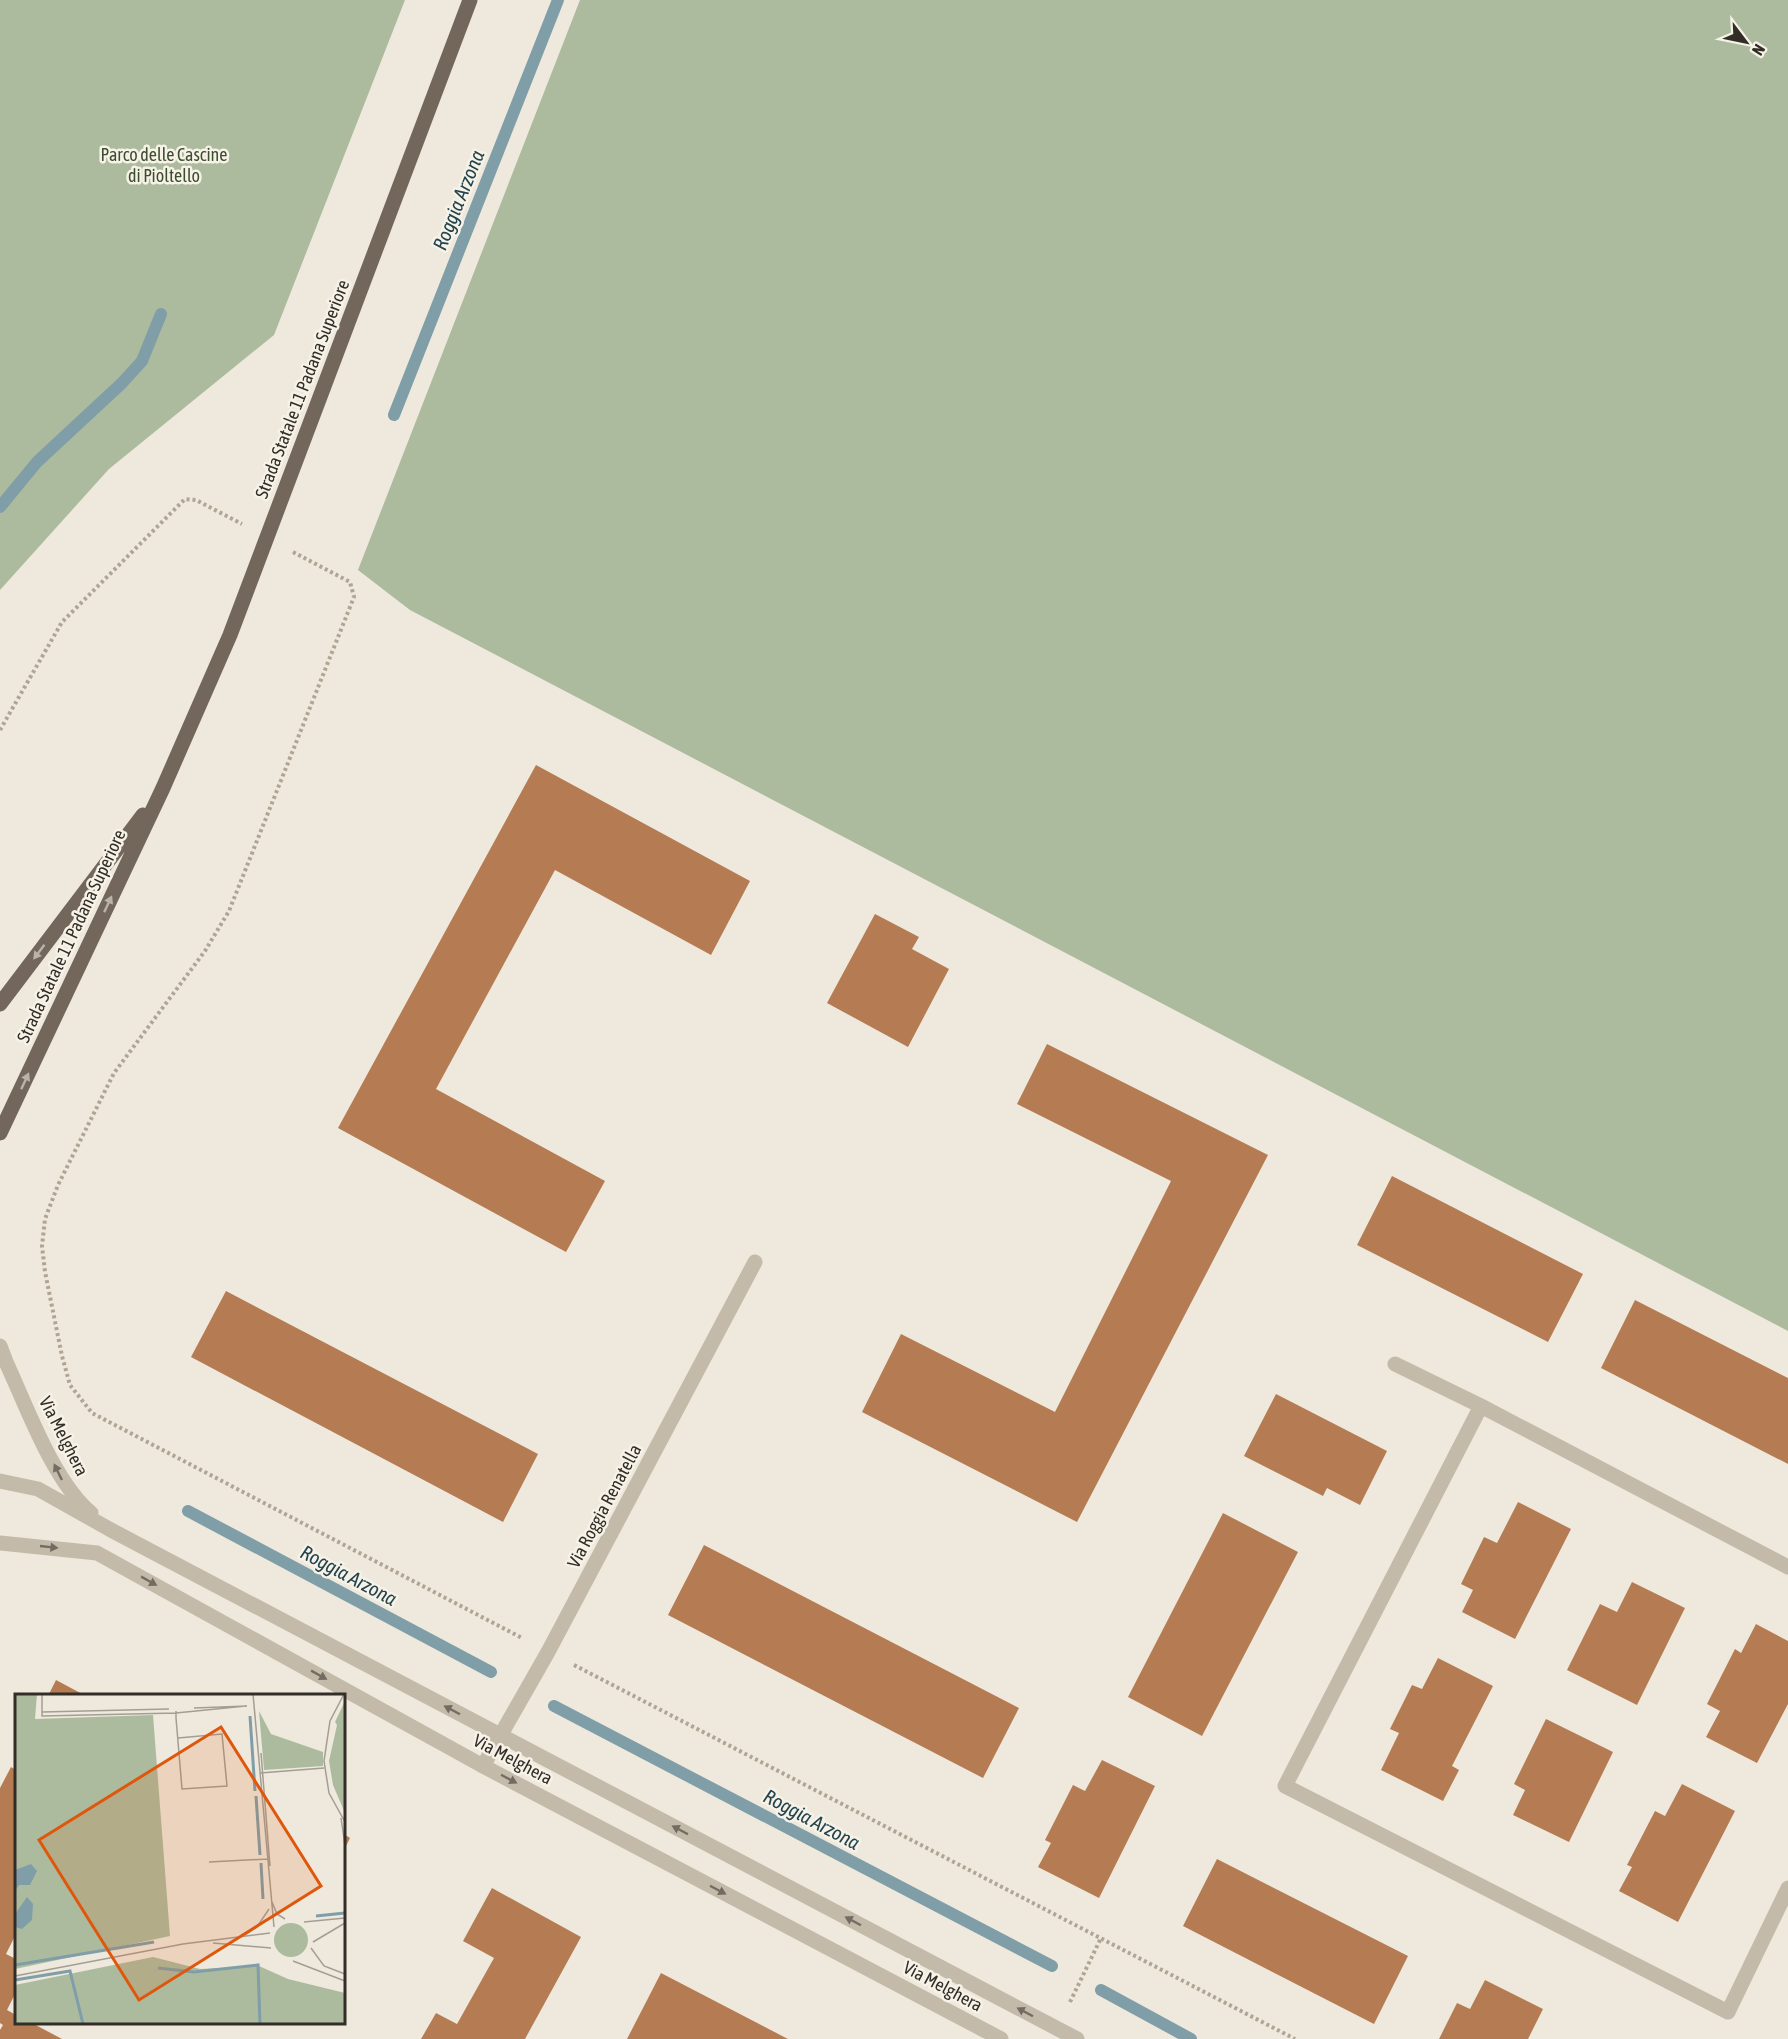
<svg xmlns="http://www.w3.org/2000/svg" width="1788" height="2039" font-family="'Asap Condensed',sans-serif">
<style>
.green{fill:#acbb9e}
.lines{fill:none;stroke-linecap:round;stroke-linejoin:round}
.stream{stroke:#7f9ea7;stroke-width:12}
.building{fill:#b57c53}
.path{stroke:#b0a594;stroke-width:4;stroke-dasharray:3 3;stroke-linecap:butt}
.service{stroke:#c4baa9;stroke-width:15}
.minor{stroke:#c4baa9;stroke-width:15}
.primary{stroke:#73675b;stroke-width:15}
.oneway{fill:#bbb3a8}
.oneway2{fill:#746c62}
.labels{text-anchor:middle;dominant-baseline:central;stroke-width:5;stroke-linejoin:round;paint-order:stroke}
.park-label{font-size:18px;fill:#3d4d2f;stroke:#f6f2e7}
.street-label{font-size:18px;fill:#332d28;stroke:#f6f2e7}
.water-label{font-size:20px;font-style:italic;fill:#23444e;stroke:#f6f2e7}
.inset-river{fill:none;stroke:#7f9ea7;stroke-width:3}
.inset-road{fill:none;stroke:#a39e94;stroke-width:1.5}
.view{fill:#df570d;fill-opacity:0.15;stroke:#df570d;stroke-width:3}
.inset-edge{fill:none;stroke:#332d28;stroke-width:3}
</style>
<rect width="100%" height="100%" fill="#eee9dc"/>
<path class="green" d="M0,0H405L274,335L109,469L0,590Z
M580,0H1788V1331L410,610L358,570Z"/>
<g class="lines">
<path class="stream" d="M394,415L558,0
M0,507L37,462L122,383L142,361L161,314
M188,1511L491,1672
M554,1706L1052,1966
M1101,1990L1191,2039"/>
</g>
<path class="building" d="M536,765L750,881L711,955L555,870L436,1089L605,1181L566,1252L338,1128Z
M875,914L919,937L912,949L949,969L908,1047L827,1003Z
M1047,1044L1268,1155L1077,1522L862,1412L901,1334L1055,1412L1171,1181L1017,1104Z
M1392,1176L1583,1274L1548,1342L1357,1245Z
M226,1291L538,1454L503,1522L191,1357Z
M1635,1300L1788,1378V1464L1601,1368Z
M1276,1394L1387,1451L1360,1505L1327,1488L1323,1496L1244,1456Z
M1518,1502L1571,1529L1515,1639L1462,1612L1473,1590L1461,1584L1484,1537L1497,1543Z
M1223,1513L1298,1552L1202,1736L1128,1697Z
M704,1545L1019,1708L983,1778L668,1615Z
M1632,1582L1685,1608L1637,1705L1567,1670L1600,1604L1617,1612Z
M1756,1624L1788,1641V1704L1757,1763L1706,1737L1720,1711L1707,1704L1735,1649L1741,1653Z
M1438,1658L1493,1686L1452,1766L1459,1770L1443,1801L1381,1770L1399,1733L1390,1729L1412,1685L1422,1689Z
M56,1680L86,1696H48Z
M1546,1719L1613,1752L1569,1842L1513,1815L1525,1790L1514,1784Z
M1102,1760L1155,1786L1099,1898L1038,1867L1051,1843L1045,1840L1073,1785L1085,1791Z
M11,1767L16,1770V1934L6,1954L16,1959V1992L7,2010L16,2015V2022H30L62,2039H0V2030L3,2025L0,2023V1788Z
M1682,1784L1735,1811L1678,1922L1619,1891L1632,1867L1627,1865L1655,1811L1665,1816Z
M344,1834L350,1838L344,1850Z
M1217,1859L1408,1956L1374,2024L1183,1926Z
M492,1888L581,1937L525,2039H421L436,2013L457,2024L494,1958L463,1941Z
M661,1973L788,2039H627Z
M1485,1980L1543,2009L1528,2039H1439L1457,2003L1470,2009Z"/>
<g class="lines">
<path class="path" d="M293,552L350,582L354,597L229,911L205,951L114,1073L58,1185L45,1219L42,1246L45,1272L62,1356L70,1385L92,1413L522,1638
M0,730L62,622L185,499L196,500L242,524
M574,1665L1295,2039
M1070,2002L1101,1938"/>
<path class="service" d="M1395,1364L1481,1406
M1788,1567L1481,1406L1285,1786L1728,2012L1788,1888
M483,1766L548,1652L755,1262"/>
<path class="minor" d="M0,1346L6,1362C27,1407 53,1481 91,1513
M0,1481L38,1489L111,1530L1077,2039
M0,1543L97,1553L483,1766L1001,2039"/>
<path class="primary" d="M0,1004L143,815
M0,1133L163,788L230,635L470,0"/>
</g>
<defs><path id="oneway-solid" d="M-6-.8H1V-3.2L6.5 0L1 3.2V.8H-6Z" transform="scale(1.5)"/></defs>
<g class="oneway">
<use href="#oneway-solid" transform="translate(108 904) rotate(-65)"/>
<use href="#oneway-solid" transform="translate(39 952) rotate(127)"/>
<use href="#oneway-solid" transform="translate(25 1081) rotate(-65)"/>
</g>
<g class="oneway2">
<use href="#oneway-solid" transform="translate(58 1472) rotate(-116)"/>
<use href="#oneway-solid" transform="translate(49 1547) rotate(6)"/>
<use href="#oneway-solid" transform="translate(149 1581) rotate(29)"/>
<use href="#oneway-solid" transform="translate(319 1675) rotate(29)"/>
<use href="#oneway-solid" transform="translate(452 1710) rotate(-152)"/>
<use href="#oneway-solid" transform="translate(509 1779) rotate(28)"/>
<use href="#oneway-solid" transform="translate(680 1830) rotate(-152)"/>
<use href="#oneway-solid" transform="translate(718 1890) rotate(28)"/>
<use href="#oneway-solid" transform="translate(853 1921) rotate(-152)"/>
<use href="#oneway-solid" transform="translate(1025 2012) rotate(-152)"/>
</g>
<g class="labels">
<g class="park-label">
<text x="164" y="154">Parco delle Cascine<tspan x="164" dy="21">di Pioltello</tspan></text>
</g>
<g class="street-label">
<text transform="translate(302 389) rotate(-69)">Strada Statale 11 Padana Superiore</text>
<text transform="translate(71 936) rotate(-65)">Strada Statale 11 Padana Superiore</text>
<text transform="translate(64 1436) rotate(63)">Via Melghera</text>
<text transform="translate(604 1506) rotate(-62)">Via Roggia Renatella</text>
<text transform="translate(513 1759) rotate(28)">Via Melghera</text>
<text transform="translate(943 1986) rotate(28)">Via Melghera</text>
</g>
<g class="water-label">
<text transform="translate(458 200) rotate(-68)">Roggia Arzona</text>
<text transform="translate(349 1575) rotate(28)">Roggia Arzona</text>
<text transform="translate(812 1819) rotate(28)">Roggia Arzona</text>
</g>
</g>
<g transform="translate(15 1694)">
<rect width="330" height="330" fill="#eee9dc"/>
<path d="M0,0H22L20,25L138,21L155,242L0,275ZM330,7V119L318,91L314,67L322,31L320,28ZM244,17L256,40L308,58V72L249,76ZM259 246a17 17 0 1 1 34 0a17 17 0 1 1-34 0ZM138,263L185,275L244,272L273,285L330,299V330H0V291Z" fill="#acbb9e"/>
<path d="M16,170L22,177L15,191H4L0,197V176ZM12,203L18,210L17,226L7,235L0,233V220Z" fill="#7f9ea7"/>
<path class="inset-river" d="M235,22L240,97M241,102L245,161M246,169L248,205M301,222L330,219M0,271L139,248M143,274L179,278L243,271L245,330M0,286L55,277L68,330"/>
<path class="inset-road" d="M27,0V22L161,19L231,12M238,0L259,233M329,0L315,27L309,67L314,99L330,128M179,14L232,12M161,17V24L167,95L212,92L207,40L163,44M27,18L154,15M246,59L255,172M245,79L309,74M326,124L330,151M194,168L253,165M257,208L262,220L270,225M289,228L330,224M230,241L242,233L254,215M298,248L330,229M198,249L256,254M296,254L309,272L330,280M278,267L330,287M0,282L168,250L255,239"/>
<path class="view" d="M206,33L306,192L124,306L24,146Z"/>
<rect width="330" height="330" class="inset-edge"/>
</g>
<g transform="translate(1746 42) rotate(122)" stroke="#f6f2e7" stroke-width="4.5" paint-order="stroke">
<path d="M0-4.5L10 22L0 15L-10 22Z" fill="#332d28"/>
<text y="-9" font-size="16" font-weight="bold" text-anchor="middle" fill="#332d28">N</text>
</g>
</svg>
